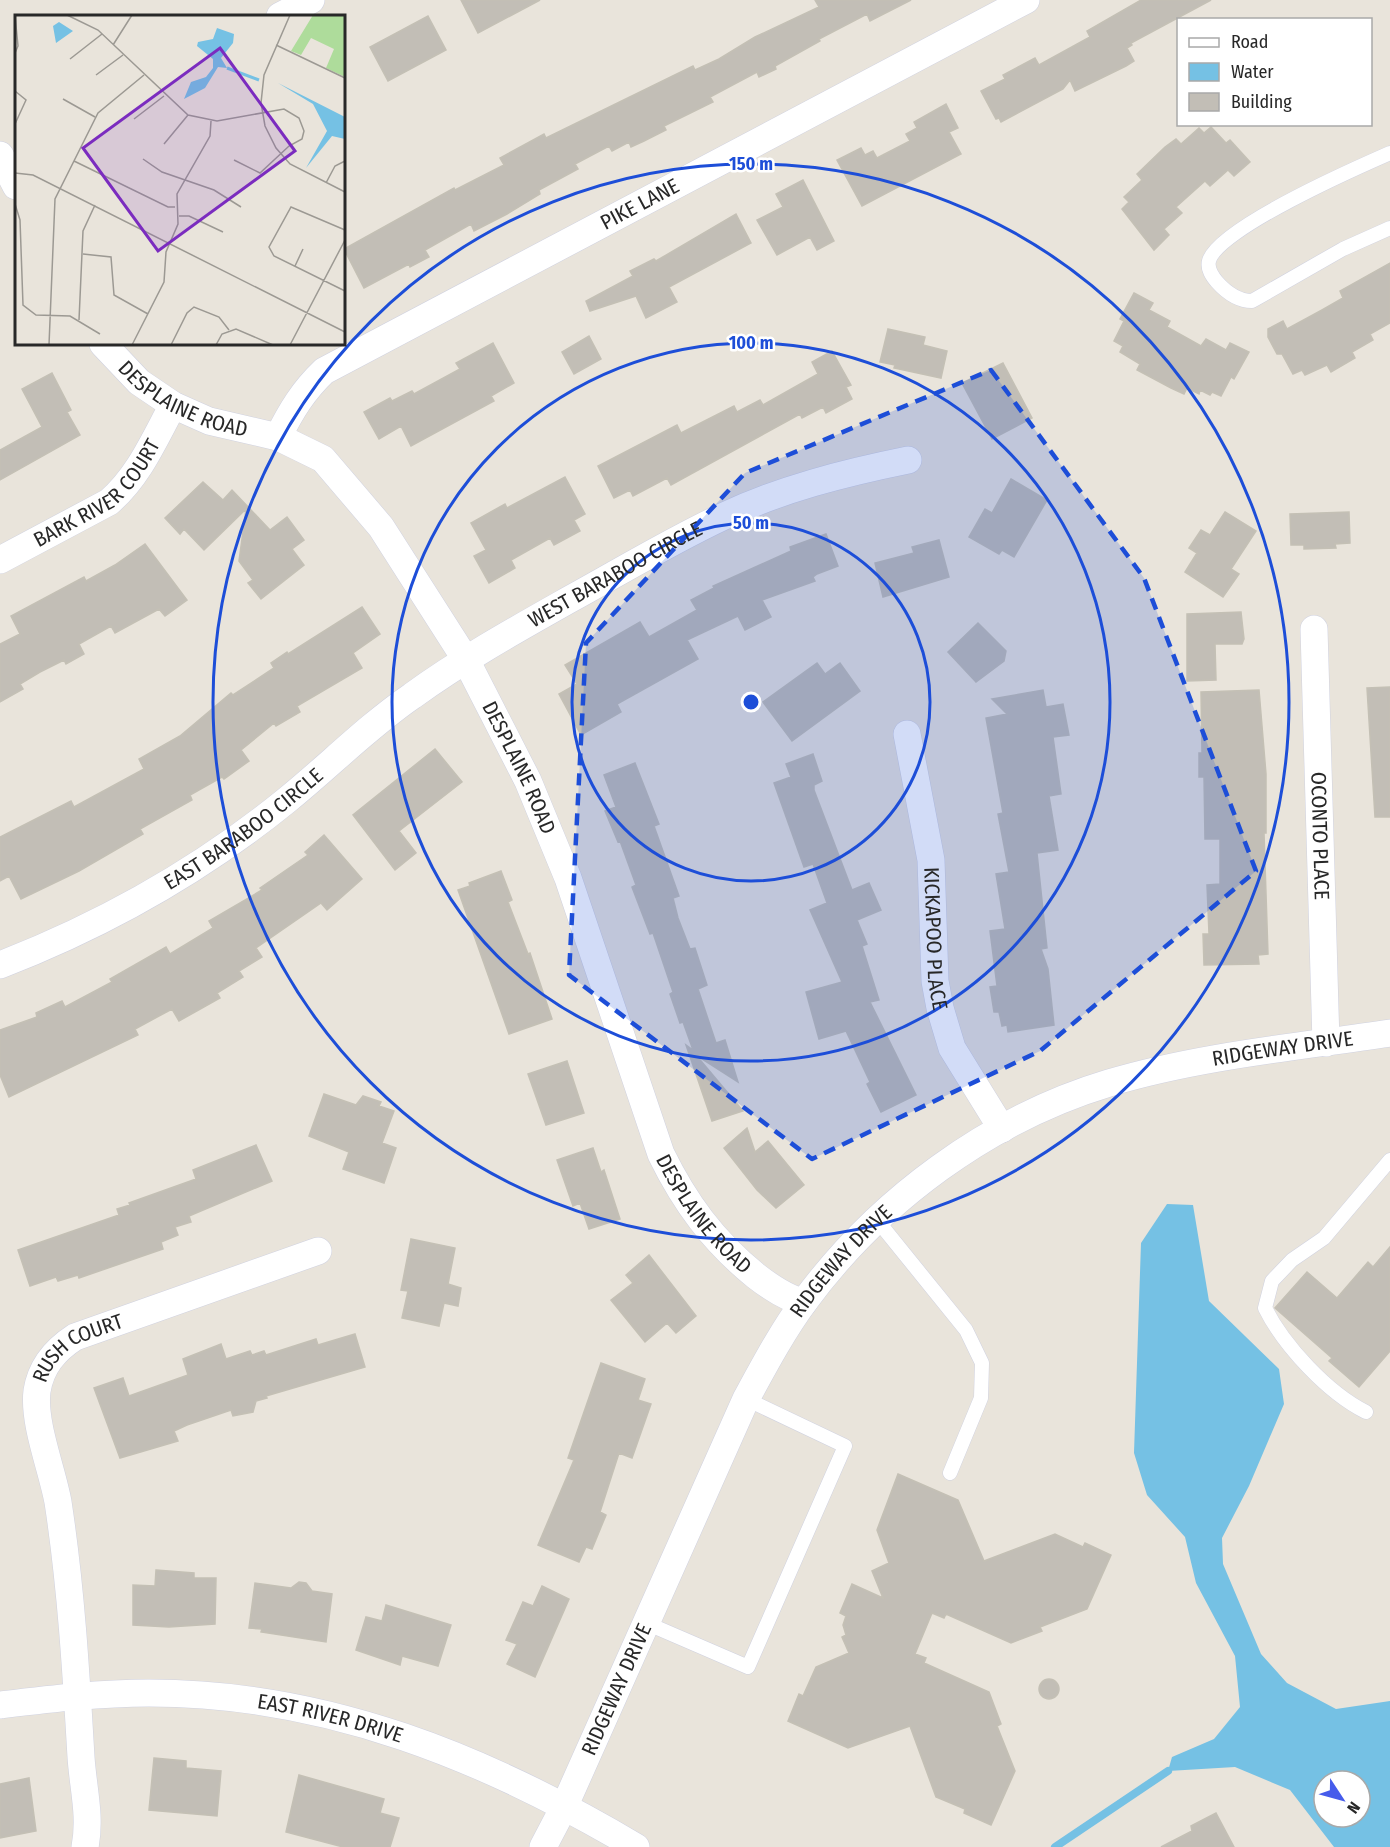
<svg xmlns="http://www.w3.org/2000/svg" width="1390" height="1847" font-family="'Fira Sans Condensed',sans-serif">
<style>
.water{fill:#75c1e4;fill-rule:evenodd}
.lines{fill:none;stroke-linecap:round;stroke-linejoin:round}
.stream{stroke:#75c1e4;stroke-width:8}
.building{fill:#c2beb6;stroke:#c4c0b5;stroke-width:1.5}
.service-casing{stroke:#d0d2e0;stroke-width:15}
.minor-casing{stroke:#d0d2e0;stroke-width:28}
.service{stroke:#fff;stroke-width:14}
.minor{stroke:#fff;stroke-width:27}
.marked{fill:#1d4ed8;fill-opacity:0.2;stroke:#1d4ed8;stroke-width:4.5;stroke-dasharray:12 8;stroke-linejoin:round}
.ring{fill:none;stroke:#1d4ed8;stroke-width:3}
.labels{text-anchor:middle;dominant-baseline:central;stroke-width:5;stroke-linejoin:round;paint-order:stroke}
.street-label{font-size:21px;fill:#282828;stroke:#fff}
.inset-river{fill:none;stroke:#75c1e4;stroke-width:3}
.inset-road{fill:none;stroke:#9c9993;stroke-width:1.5}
.view{fill:#7b2cbf;fill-opacity:0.15;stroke:#7b2cbf;stroke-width:3}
.inset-edge{fill:none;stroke:#282828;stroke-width:3}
.centre{fill:#1d4ed8;stroke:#fff;stroke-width:3}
.ring-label{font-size:18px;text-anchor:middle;font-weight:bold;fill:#1d4ed8;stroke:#fff;stroke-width:5;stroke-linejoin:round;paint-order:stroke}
</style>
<rect width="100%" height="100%" fill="#e9e4db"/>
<path class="water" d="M1167,1204L1193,1205L1209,1301L1279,1369L1284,1404L1249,1486L1222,1538L1223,1564L1261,1654L1287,1683L1336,1709L1390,1701V1847H1334L1290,1790L1235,1767L1168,1771L1172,1757L1214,1739L1240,1707L1235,1656L1196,1583L1185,1537L1147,1495L1134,1453L1141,1243ZM1324,1781H1360V1817H1324Z"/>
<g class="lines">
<path class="stream" d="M1055,1847L1168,1771"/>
</g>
<path class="building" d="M461,0H540L478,33Z
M815,0H911L870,21L867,14L819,39L820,41L775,66L776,69L759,77L757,72L710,97L713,102L664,126L666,130L644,141L631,147L629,142L612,151L609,146L575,164L578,169L539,190L540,194L507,214L474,231L471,224L425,250L429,257L410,267L409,264L364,288L344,249L454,188L455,190L504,165L500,158L544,134L546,138L693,66L695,70L719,59L755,37L819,7Z
M1141,0H1211L1131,43L1132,45L1127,48L1134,61L1126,66L1075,91L1070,80L1063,89L1001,122L999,118L996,119L981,91L1005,79L1003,75L1035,58L1039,65L1090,37L1087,31Z
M428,16L446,50L388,81L370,47Z
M946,104L958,128L949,132L961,154L862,206L837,160L861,148L865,155L873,151L877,158L910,141L906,134L917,128L914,122Z
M1211,127L1226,143L1230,140L1250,162L1234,176L1228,170L1210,186L1205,181L1176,207L1182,213L1164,229L1169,235L1154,250L1122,209L1129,202L1124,197L1142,180L1137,174L1165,147L1176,139L1181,144L1199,128L1204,133Z
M803,180L834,241L817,250L810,237L777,255L757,220L783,207L776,194Z
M736,214L751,243L669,287L677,302L646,318L636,296L590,311L586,301L633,276L630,271L654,259L656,261Z
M1390,263V323L1370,334L1373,340L1352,352L1355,358L1331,372L1327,365L1305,375L1302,370L1293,374L1282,354H1277L1268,337V329L1283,321L1287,329L1322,310L1343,298L1340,291Z
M1134,293L1153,303L1149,310L1170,321L1167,327L1201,346L1206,339L1226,350L1230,343L1249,352L1234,379L1231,377L1221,396L1212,392L1210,395L1200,390L1199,394L1187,388L1184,394L1171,388L1137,370L1140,364L1120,352L1123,346L1114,341L1124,321L1120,319Z
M888,329L925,337L923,345L947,351L941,378L894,368L895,365L880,362Z
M589,336L601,359L574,374L562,352Z
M493,343L514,383L491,396L494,401L411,446L401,426L379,439L364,412L390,398L392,401L412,391L414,394L460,369L456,363Z
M832,351L851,385L846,387L852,399L826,413L823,407L802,418L800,414L671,485L667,478L633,496L630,490L614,498L598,466L677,425L681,433L734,406L737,412L760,400L763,405L818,374L812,362Z
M1003,363L1032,418L992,439L962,383Z
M52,373L71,410L67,412L80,435L0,480V450L42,427L22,389Z
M565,477L585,514L574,520L580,531L554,545L550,538L511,560L515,568L489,583L474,556L486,550L471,523L505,504L507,508Z
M1011,479L1047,500L1014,557L1002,550L999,554L969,537L985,509L992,513Z
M203,482L223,500L232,490L270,530L287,517L304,540L292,549L304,565L261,599L248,583L253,580L239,561L246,509L204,550L184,529L180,534L165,518Z
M1225,512L1256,531L1231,569L1239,574L1223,597L1185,572L1197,553L1189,548L1201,530L1210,535Z
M1349,512L1350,543L1335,544L1336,548L1304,549V545H1291L1290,514Z
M826,534L838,566L817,574L813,577L815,581L762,600L771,617L745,630L738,616L687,640L698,659L617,704L621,712L581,735L559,694L577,684L565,665L640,622L649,637L697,610L691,600L714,588L713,586L791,551L790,547Z
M939,540L949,577L883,597L875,563L914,553L912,547Z
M145,544L187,600L165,616L159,609L115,633L111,626L79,644L84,654L66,664L64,660L40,672L20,684L23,689L0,702V644L20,634L11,616L84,577L86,581L115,565Z
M362,607L380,634L353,653L362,668L297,706L300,712L276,726L274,723L241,750L249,761L224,779L222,777L190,795L192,800L140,829L143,834L79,871L21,899L9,876L0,881V837L71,801L74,807L144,769L139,759L180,736L231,693L233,695L274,668L271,663L287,652L288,654Z
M1241,612L1244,639L1242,644H1215L1216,680L1187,681V614Z
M978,623L1006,651L1004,661L976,682L948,652Z
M817,663L825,674L840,663L860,691L792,741L763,702Z
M1390,687V817H1375L1367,688Z
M1043,690L1046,707L1063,704L1069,735L1053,737L1061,794L1049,796L1058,850L1037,853L1047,948L1041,949L1048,969L1054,1025L1008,1032L1007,1025L1002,1026L999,1012H994L990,987L997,986L990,931L1005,929L996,874L1009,872L998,814L1003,813L986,718L1007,714L992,699Z
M1259,690L1266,774V833H1264L1268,954L1258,955L1259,964L1204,965L1203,934H1209L1207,885L1220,884V839H1205L1204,777H1199V753H1202L1201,692Z
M435,749L462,782L399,831L416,853L395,870L353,815Z
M813,754L822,781L814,785V790L852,890L869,883L881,910L857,920L867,944L862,946L879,1000L870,1002L916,1095L881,1112L867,1084L870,1082L846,1031L819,1039L806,992L842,982L810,910L827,903L813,864L804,867L774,783L791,777L786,764Z
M635,763L659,824L654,826L679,896L673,898L678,918L690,949L695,948L707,985L698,989L716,1043L725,1040L738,1082L696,1055L743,1111L712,1121L686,1045L693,1050L683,1022L680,1023L670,994L673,992L653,933L650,934L632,887L636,885L620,841L618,842L605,811L616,807L604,775Z
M324,835L362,879L327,910L321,903L256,948L262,957L239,971L243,977L217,993L220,998L202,1008L179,1021L172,1009L135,1029L138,1035L9,1097L0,1075V1030L37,1017L36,1013L62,1001L65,1007L112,982L110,979L166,947L170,954L213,928L209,921L262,890L260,888L308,855L305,852Z
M501,871L512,900L508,902L528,954L530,953L552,1019L509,1034L458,890L470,886L469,883Z
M567,1061L584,1113L546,1125L528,1074Z
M324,1094L356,1105L363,1096L381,1102L379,1106L394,1111L382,1143L396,1148L384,1183L343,1169L349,1152L309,1136Z
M747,1128L755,1152L768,1141L804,1185L776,1208L757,1190L724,1148Z
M256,1145L272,1181L189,1216L191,1222L175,1227L178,1235L161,1242L163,1249L79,1278L78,1275L58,1281L56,1277L30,1286L18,1250L119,1215L117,1209L130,1205L129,1203L196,1179L193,1170Z
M593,1148L601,1172L604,1170L620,1219L589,1229L580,1203L573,1206L557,1160Z
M411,1239L455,1248L448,1284L461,1288L458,1306L444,1303L439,1326L402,1318L408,1291L401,1290Z
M1390,1247V1351L1359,1387L1329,1361L1332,1358L1275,1308L1307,1272L1337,1298L1368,1262L1373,1267Z
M649,1255L696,1316L676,1333L667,1323L645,1342L611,1300L633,1283L626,1275Z
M355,1334L365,1367L266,1396L267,1398L256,1401L253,1412L233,1416L231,1410L187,1425L174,1431L178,1441L120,1458L94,1388L123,1378L129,1396L188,1375L183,1359L221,1344L226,1359L250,1351L252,1355L264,1351L266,1355L316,1339L318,1345Z
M601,1363L645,1379L638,1400L651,1404L632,1458L619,1453L600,1512L606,1515L592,1549L586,1547L579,1562L538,1545L574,1460L568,1458Z
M898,1474L958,1500L984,1561L1055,1534L1083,1547L1085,1543L1111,1555L1087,1609L1040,1627L1042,1631L1011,1643L946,1614L944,1618L932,1613L915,1654L926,1658L924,1663L989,1692L1001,1724L997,1726L1015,1771L991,1825L964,1813L965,1809L936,1797L910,1726L848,1748L788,1721L799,1694L803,1696L816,1667L849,1653L842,1637L846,1635L843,1625L846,1616L840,1613L852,1584L883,1598L872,1571L889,1563L877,1530Z
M156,1570L194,1573V1578H216L215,1624L169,1627L133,1625V1585L155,1586Z
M299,1582L306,1583L312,1591L332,1594L326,1642L261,1632L262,1629L249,1628L255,1583L291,1588Z
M542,1586L569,1599L535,1677L507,1664L517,1644L506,1640L523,1602L533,1606Z
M386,1605L451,1625L438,1666L402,1656L400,1665L356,1650L366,1617L382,1621Z
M1039 1689a10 10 0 1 1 20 0a10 10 0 1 1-20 0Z
M154,1758L186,1761V1768L221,1771L217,1816L149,1810Z
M299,1775L384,1799L380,1813L399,1818L390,1847H343L286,1832Z
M29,1778L36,1831L0,1838V1784Z
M1216,1813L1234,1847H1161L1192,1831L1191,1826Z"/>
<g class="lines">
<g class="service-casing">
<path id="service" d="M1390,153C1358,167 1217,229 1209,261C1207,269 1212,276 1217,282C1226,292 1238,301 1252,301L1343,249L1390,228
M877,1220L966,1330L982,1363L981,1398L950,1473
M1366,1412C1328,1393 1284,1346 1265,1308L1272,1281L1292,1260L1324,1238L1390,1160
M646,1623L748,1667L845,1446L746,1399"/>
</g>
<g class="minor-casing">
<g id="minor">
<path d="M280,16L311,0"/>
<path d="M0,155L16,186"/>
<path id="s1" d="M103,344L139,382L173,405L209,421L278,437L323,459L381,527L466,660L528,781L568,878L661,1154C685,1203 713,1241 756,1276C769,1286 787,1299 804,1302"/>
<path id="s2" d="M278,437C291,411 303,391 324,371L1026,0"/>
<path id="s3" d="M0,560L109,502C139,476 154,440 173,405"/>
<path id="s4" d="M1314,629L1326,1043"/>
<path id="s5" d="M907,734L931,860L935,981L940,1008L952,1048L1002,1129"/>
<path id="s6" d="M0,965C103,925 201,870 287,800C329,766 367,727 412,696C463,659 519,628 574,597C623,570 671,541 722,517C781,489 844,473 908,460"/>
<path id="s7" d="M0,1705C50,1699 99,1693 149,1693C327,1693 486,1758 636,1847"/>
<path id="s8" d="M85,1847C91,1816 83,1788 81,1757C76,1671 71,1587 58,1502C52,1469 33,1423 37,1391C41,1366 55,1350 75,1337L318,1251"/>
<path id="s9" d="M543,1847L565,1805L746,1399C764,1366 782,1332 804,1302C878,1201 989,1119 1109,1083C1199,1056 1297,1047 1390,1033"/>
</g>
</g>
<use href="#service" class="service"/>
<use href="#minor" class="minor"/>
</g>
<path class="marked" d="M991,370L1144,578L1256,871L1040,1051L812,1159L569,975L586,643L745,473Z"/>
<g class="ring">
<circle cx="751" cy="702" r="179"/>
<circle cx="751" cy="702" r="359"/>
<circle cx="751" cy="702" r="538"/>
</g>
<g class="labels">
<g class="street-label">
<text stroke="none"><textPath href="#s2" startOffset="438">PIKE LANE</textPath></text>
<text stroke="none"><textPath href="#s1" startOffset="100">DESPLAINE ROAD</textPath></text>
<text stroke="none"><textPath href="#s3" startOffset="120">BARK RIVER COURT</textPath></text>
<text stroke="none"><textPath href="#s6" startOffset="732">WEST BARABOO CIRCLE</textPath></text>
<text stroke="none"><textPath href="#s1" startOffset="621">DESPLAINE ROAD</textPath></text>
<text stroke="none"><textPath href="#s6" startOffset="280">EAST BARABOO CIRCLE</textPath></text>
<text stroke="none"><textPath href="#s4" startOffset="207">OCONTO PLACE</textPath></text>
<text stroke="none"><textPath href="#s5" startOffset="207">KICKAPOO PLACE</textPath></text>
<text stroke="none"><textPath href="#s9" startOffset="1164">RIDGEWAY DRIVE</textPath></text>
<text stroke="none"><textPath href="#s1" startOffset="1107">DESPLAINE ROAD</textPath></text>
<text stroke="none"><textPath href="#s9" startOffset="660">RIDGEWAY DRIVE</textPath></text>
<text stroke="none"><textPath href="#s8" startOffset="524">RUSH COURT</textPath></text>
<text stroke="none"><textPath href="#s9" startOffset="174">RIDGEWAY DRIVE</textPath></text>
<text stroke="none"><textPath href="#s7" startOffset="333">EAST RIVER DRIVE</textPath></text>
</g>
</g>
<g transform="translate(15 15)">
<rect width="330" height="330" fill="#e9e4db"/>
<path d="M298,0H330V62L311,53L319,34L296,23L286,40L276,36Z" fill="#aedc9b"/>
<path d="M44,7L58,16L41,28L38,11ZM202,13L219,19L218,28L206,43L212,53L203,52L190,73L169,84L176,67L191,62L198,53V44L182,31L183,27L198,24ZM263,68L330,102V124L317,121L291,153L312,116L298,89Z" fill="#75c1e4"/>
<path class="inset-river" d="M212,53L244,65"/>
<path class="inset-road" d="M52,0L83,15L173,100L202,106L269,94L284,103L289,116L287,124L274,131L245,158L219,145M275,0L249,60L246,88L250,111L261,133L275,149L330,177M98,30L117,0M261,30L330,63M0,38L3,31L0,1M55,44L87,19M81,60L108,40M0,76L11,85L0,109M48,84L80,102M119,104L149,81M149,129L173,100M128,144L147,157L199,175L226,192M59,146L153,192H160M0,158L18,160L330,317M311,168L320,151L330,146M0,189L5,205L8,290L21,300L55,301L85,319M164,201H174L208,217M330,215L276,192L254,232L259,241L330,276M68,239L96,242L99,280L133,299M280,251L288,234M64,305L68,216L80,190M34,330L40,184L83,98L129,60M117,330L149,267L151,237L163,209L162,179L195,121L196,106M156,330L172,298L179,292L204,302L214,315M201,330L207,319L221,314L258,330M275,330L330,225"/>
<path class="view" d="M205,33L280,136L143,236L68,133Z"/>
<rect width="330" height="330" class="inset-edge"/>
</g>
<circle cx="751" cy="702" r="9" class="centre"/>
<g class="ring-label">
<text x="751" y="170">150 m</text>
<text x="751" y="349">100 m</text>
<text x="751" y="529">50 m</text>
</g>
<rect x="1177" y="18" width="195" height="108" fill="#ffffff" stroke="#a9a9a9" stroke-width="1.5"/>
<rect x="1189" y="38" width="30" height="9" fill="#ffffff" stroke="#a9a9a9" stroke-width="1.5"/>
<text x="1231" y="48" font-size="18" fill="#282828">Road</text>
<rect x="1189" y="63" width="30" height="18" fill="#75c1e4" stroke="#a9a9a9" stroke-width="1.5"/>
<text x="1231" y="78" font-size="18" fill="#282828">Water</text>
<rect x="1189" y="93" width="30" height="18" fill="#c2beb6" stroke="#a9a9a9" stroke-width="1.5"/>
<text x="1231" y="108" font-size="18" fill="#282828">Building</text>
<g transform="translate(1342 1799) rotate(126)"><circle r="28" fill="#ffffff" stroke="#a9a9a9" stroke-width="1.5"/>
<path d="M0-4.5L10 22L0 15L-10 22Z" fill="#465ceb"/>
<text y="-9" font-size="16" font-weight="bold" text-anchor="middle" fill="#282828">N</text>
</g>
</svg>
